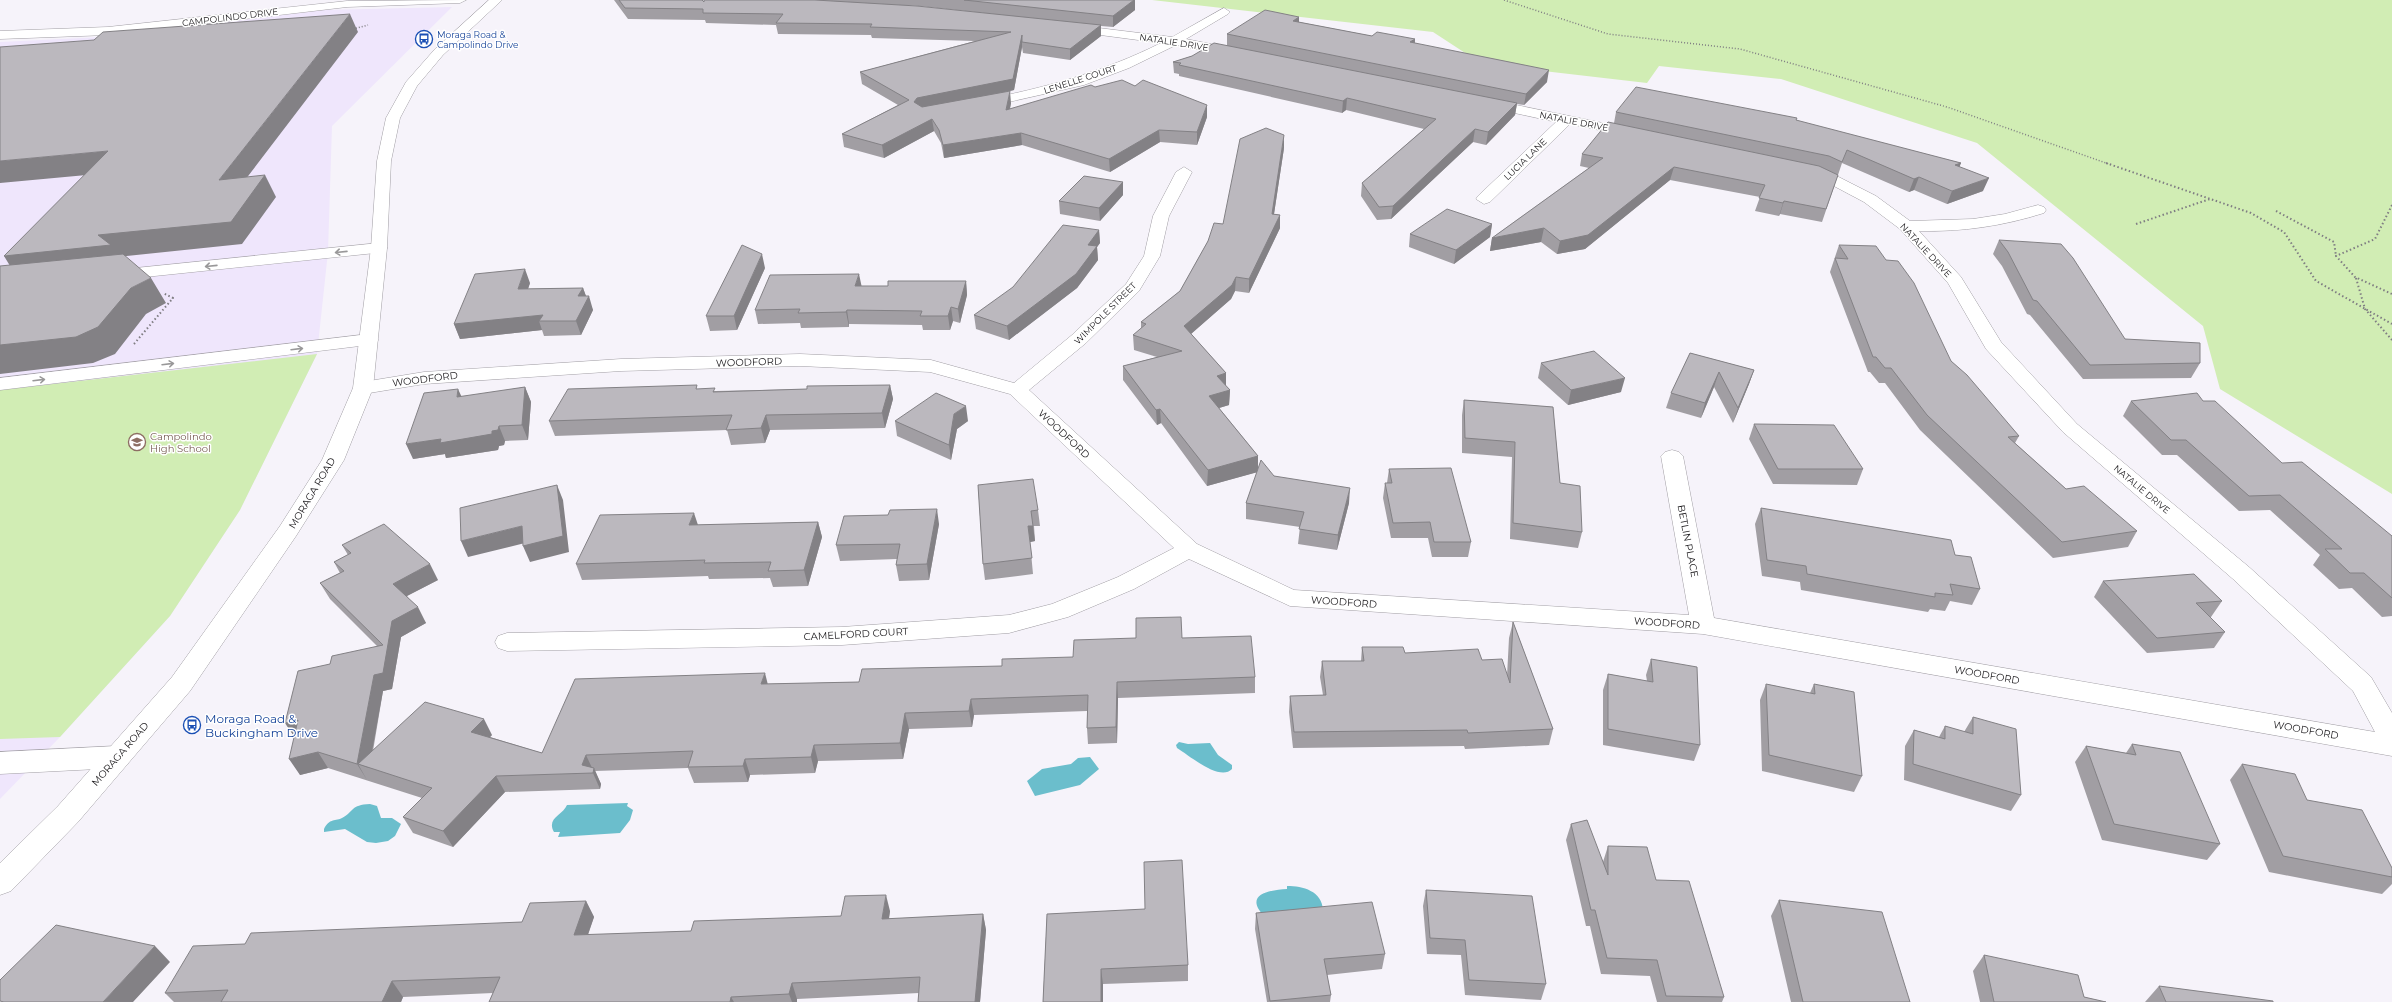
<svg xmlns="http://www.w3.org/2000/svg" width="2392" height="1002" font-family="Montserrat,sans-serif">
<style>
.education{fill:#efe6fc}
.green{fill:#d1edb4}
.water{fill:#6bbecc}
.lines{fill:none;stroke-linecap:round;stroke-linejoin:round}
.minor-casing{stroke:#a19ea4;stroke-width:1}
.major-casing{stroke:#a19ea4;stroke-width:1}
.path-far1{stroke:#7f7d82;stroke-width:1.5;stroke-dasharray:1 2;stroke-linecap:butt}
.path{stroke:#7f7d82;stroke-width:2;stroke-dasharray:1.5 2.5;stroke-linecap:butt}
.minor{fill:#fff;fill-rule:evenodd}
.major{fill:#fff;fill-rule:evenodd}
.wall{fill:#a19ea3;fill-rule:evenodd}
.shaded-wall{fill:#838185}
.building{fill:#bbb8be;stroke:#838185}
.oneway{stroke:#999899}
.labels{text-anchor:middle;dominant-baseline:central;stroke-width:3;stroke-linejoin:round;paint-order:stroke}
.far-street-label{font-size:9px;fill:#1c1a1d;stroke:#fff}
.far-transit-label{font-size:9px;fill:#164399;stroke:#fff;text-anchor:start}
.street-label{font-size:10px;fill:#1c1a1d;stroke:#fff}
.education-label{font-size:10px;fill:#785e54;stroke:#fff;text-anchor:start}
.near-transit-label{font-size:12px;fill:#164399;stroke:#fff;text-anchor:start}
</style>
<rect width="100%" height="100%" fill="#f6f3fa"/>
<path class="education" d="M452,7L332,126L328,252L317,354L240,510L170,616L60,737L0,799V42L103,37L324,10Z"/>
<path class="green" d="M1152,0H2392V494L2220,389L2203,326L1977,143L1781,79L1659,66L1647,83L1482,64L1433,32Z
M317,354L240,510L170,616L60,737L0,739V390Z"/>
<path class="water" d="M1179,742L1188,744L1210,743L1218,755L1232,765V769C1220,782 1190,756 1177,748L1176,745Z
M1090,757L1099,769L1080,785L1035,796L1027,781L1042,769L1071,764L1078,758Z
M628,803L627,806L633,810L630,820L620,833L558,837L560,832H554C546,818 563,815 567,805Z
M370,804L377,806L381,818H392L401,824L395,836L388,841L376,843L367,842L345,829L324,832V829C330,818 333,822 342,818C355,811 350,805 370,804Z
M1287,886C1303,886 1322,891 1323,910L1265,917C1243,895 1268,890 1287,889Z"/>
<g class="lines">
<g class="minor-casing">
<path id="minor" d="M466,0L460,3L347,7L108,35L0,39V31L108,27L347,1Z
M1224,8L1230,12L1228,14L1186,39L1240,50L1242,53L1240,56L1236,57L1176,45L1129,68L1084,85L982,108L975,104L982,100C1045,88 1103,72 1161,43L1070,31L1066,30L1064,27L1066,24L1172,37Z
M1487,99L1632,129L1639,133L1632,137L1570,124L1490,202L1484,204L1476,199L1478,196L1556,122L1482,106L1480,103Z
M1808,165L1825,170L1876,196L1910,221L1973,219L2005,214L2038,205L2044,207L2046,210L2044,213C2003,226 1962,232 1919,231L1961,277L2001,342L2077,424L2249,567L2371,677L2392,713V756L1703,634L1290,606L1189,559L1134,589L1068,617L1009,633L842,645L507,651L498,648L495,642L498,636L507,633L842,627L1009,615L1052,604L1118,577L1174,548L1010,394L930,372L800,366L621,371L424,384L363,394L356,392L353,388L356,384L363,382L424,372L621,359L800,354L931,360L1014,383L1072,335L1126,284L1144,256L1153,216L1176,172L1184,167L1192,172L1169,216L1160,256L1139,291L1086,343L1029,390L1197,544L1294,590L1689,615L1661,456L1665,452L1672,450L1679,452L1683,456L1714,618L2375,732L2353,691L2233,579L2063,432L1986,349L1948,283L1900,229L1864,202L1815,176L1803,173L1800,170L1803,167Z
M379,243L385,244L387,248L385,252L116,280L110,279L107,275L110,271L116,270Z
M369,334L376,336L378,340L376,344L0,390V378Z
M117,746L127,749L131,757L127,765L117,768L0,774V752Z"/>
</g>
<g class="major-casing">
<path id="major" d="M489,0H502L443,55L417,86L400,118L391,161L387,248L373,388L344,460L296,536L190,691L78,822L11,891L0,895V863L58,806L172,677L280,526L322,460L353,388L371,248L377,161L386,118L406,82L435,49Z"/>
</g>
<path class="path-far1" d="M1504,0L1608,34L1740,49L1947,107L2109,164
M353,29L368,25"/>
<path class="path" d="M2106,163L2251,213L2284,232L2316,281L2392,324
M2392,205L2375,239L2336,256L2355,277L2392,294
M2276,211L2334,242L2336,256
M2136,224L2210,199
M2356,278L2365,309L2392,340
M134,344L173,298L163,293"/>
<use href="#minor" class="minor"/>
<use href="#major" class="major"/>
</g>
<path class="wall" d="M614,0H702L704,2V0H1135V10L1113,27L1101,26V36L1070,60L1023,53L1022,47L1014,90L998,94L1011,103L1010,109L1095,87L1135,86L1207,117L1197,145L1160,142L1110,172L1022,145L944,158L941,143L934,131L884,158L844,147L842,134L898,105L862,84L860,72L975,41L872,38L871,35L778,34L776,25L706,23L705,20L628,19ZM902,5L919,6L1002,15Z
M1299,17V22L1372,36L1415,39V43L1547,82L1524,105L1517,104L1515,115L1486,145L1473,142L1391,219L1377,220L1361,196L1362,183L1424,129L1346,110L1342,113L1179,76V74L1174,73L1173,62L1227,45V34Z
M1616,112L1797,121L1961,163L1959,166L1983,191L1947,204L1914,190L1909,192L1842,163L1838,175L1824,168L1838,175L1822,222L1780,214L1779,216L1755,211L1760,197L1670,180L1585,249L1557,254L1541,242L1490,251L1492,238L1589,168L1580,166L1582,154L1614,123Z
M1284,148L1274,214L1280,215V228L1249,293L1235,291L1231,299L1191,334L1226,373V386L1230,390L1229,405L1219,408L1258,456V469L1274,476L1349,503L1337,550L1298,544L1300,527L1246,519V503L1257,472L1207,486L1161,423L1157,425L1123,380V366L1157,357L1134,350L1133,335L1141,329V322L1180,291L1208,241L1223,224Z
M1123,182V195L1100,221L1060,214L1059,201Z
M1492,224L1490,237L1454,264L1409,247L1410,234Z
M1099,230L1100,243L1097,247L1098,260L1077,288L1009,340L976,329L974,315Z
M1999,240L2125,339L2200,363L2191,378L2083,379L2030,315L2027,314L2002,266L1993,254Z
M1839,245L1951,361L2019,436L2015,443L2066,489L2137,531L2128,547L2053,558L1920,430L1885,383H1879L1870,372H1868L1830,272Z
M765,268L737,330L710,331L706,316Z
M966,281L967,295L960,323L953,321L950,330H923L922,325L849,324V327L801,328L800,323L758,324L755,310L862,286H888Z
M530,283L528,289L583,288L586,296L593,310L581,335L544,336L542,330L460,339L454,324Z
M1690,353L1754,370L1749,384L1733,423L1714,387L1701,418L1666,408L1671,393Z
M1541,363L1621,392L1568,405L1538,378Z
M890,385L893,399L885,428L770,430L765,443L731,445L727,430L555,436L549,421L698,389L715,391L807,389Z
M525,387L531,402L528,440L505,441L504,445L499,446L498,450L446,458L445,454L413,459L462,397Z
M1464,400L1553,407L1560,483L1582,532L1578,548L1510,539L1512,457L1462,453V415Z
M2131,401H2203L2282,463L2392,536V616L2382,617L2352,588L2339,589L2313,565L2320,555L2270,510L2239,511L2177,455H2162L2123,416Z
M895,421H968L957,429L951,460L897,436Z
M1754,424L1863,469L1857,485L1773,484L1749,439Z
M1389,469L1471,542L1468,557H1432L1428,538H1391L1383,498L1385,483H1387Z
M978,485L1038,510L1040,526H1034L1035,541L1030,542L1033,574L985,580L983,564Z
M1761,508L1955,555L1980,589L1972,605L1950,601L1945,611L1930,609L1928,612L1801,590L1800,582L1762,576L1755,524Z
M888,515L939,524L929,580L899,581L896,565L897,559L840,561L836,545Z
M818,522L822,537L808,586L773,587L770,578L709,579L708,576L582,580L576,564L698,525Z
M342,545L438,580L407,596L426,623L401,637L392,689L383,691L373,751L492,735L490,737L542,753L768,684L859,682L1002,666L1073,657L1182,638L1255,677V693L1118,698L1117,743L1088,744L1087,728V711L974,715L972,727L909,729L903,759L818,761L815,773L750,775L748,782L694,783L688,768L595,771L601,784L600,789L505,792L453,847L413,833L403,817L422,798L328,768L300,775L294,736L285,723L330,664L377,646L330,599L320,583L340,573L334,562L348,555Z
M2103,581L2222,601L2211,617H2210L2225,632L2214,648L2147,653L2094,597Z
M1513,622L1553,729L1549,745L1465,749L1464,746L1293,748L1289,712L1290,696L1323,695L1320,677L1322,661H1361L1362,647L1405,653L1482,660L1507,676L1509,638Z
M1651,659L1700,745L1694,761L1603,745V690L1608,674L1647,681L1646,675Z
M1766,684L1810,693L1814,684L1862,776L1854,792L1762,771L1760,700Z
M1973,717L2021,795L2011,811L1904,780L1905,746L1914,730L1939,737L1945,726L1964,732Z
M2132,744L2220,844L2207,860L2102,840L2075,762L2086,746L2126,753Z
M2242,764L2307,800L2392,868V884L2382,894L2269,872L2230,780Z
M1571,824L1603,862L1608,846L1656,880L1724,997L1722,1002H1657L1650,976L1601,974L1590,926H1586L1566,840Z
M1426,890L1546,984L1541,1000L1465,995L1461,955L1427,954L1423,906Z
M1779,900L1910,1002H1791L1771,916Z
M586,901L594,917L588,935L691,931L890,911L889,919L983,914L986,930L980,1002H918L919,993L797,999V1002H489L493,993L403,997L401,1002H174L165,993L245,944L522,922Z
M1256,913L1385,954L1382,969L1327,975L1331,995L1330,1002H1267L1255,929Z
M1047,914L1188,965V981L1103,984V1002H1043Z
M1984,955L2084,997L2106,1002H1980L1973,971Z
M2159,986L2273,1002H2145Z"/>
<path class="shaded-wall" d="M1134,0H1135V10L1113,27V16Z
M350,14L358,32L229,201L219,180Z
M1299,17V28L1293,21Z
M1101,25V36L1070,60V49Z
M1022,35V47L1014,90L919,110L914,102L917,98Z
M1415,39L1414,50L1410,42Z
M1549,70L1547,82L1524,105L1526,94Z
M1010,91L1011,103L1007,122L1006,110Z
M1347,98L1346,110L1342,113L1343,101Z
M1517,103L1515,115L1486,145L1488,132Z
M1207,105V117L1197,145V132Z
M932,119L934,131L884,158L882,145Z
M1475,129L1473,142L1391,219L1393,206Z
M1159,130L1160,142L1110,172L1109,159Z
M1021,133L1022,145L944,158L943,145Z
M1284,135V148L1272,227V214Z
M108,151L119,172L0,183V161Z
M1961,163L1956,176L1955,165Z
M1674,167L1670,180L1585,249L1557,254L1560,241Z
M265,175L276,197L242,244L117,257L18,279L4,256L98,235Z
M1919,177L1914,190L1909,192L1914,179Z
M1989,178L1983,191L1947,204L1952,191Z
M1123,182V195L1100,221L1099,208Z
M1784,201L1780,214L1779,216L1783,203Z
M1280,215V228L1249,293V279Z
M1492,224L1490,237L1454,264L1456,250Z
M1544,228L1541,242L1490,251L1492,238Z
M1099,230L1100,243L1097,247L1098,260L1077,288L1009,340L1007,326L1088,245Z
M762,254L765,268L737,330L734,316Z
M525,269L530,283L523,303L518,289Z
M859,274L862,288L855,286Z
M1236,277L1235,291L1231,299L1184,340V326Z
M151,278L166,303L146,314L115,354L93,363L0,374V345L131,288Z
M966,281L967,295L960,323L958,309Z
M583,288L587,299L589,296L593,310L581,335L576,321L578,296Z
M951,307L953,321L950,330L948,316Z
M847,310L849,324V327L846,312Z
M543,315L539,321L542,330L460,339L454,324Z
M1754,370L1749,384L1733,423L1738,408Z
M1719,372L1714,387L1701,418L1705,403Z
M1226,373V388L1217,376Z
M1625,378L1621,392L1568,405L1571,390Z
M890,385L893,399L885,428L882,413Z
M525,387L531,402L528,440L522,425Z
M458,389L465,404L457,397Z
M1230,390L1229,405L1209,411V396Z
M966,406L968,421L957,429L951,460L949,445L954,414Z
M1160,409L1161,423L1157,425L1156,410Z
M766,415L770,430L765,443L761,428Z
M499,426L505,441L504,445L499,446L498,450L446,458L445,454L413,459L406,444L492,431Z
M1258,456V472L1207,486L1208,470Z
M557,485L563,500L569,552L530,562L523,546Z
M1350,488L1349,503L1337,550L1338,535Z
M937,509L939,524L929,580L927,564Z
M694,513L699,528L689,525Z
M818,522L822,537L808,586L804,570Z
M522,526L529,542L468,557L461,541Z
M1028,526H1033L1035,541L1030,542Z
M430,564L438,580L401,599L393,584Z
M418,607L426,623L401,637L392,689L383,691L369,768L358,764L367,780L357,764L374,675L392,621Z
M765,673L769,689L761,684Z
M1117,682L1118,698L1117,743L1116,727Z
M971,699L974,715L972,727L969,711Z
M905,713L909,729L903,759L900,743Z
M484,719L492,735L479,748L471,732Z
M298,720L296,739L285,723Z
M814,745L818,761L815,773L811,757Z
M318,752L328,768L300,775L289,759Z
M586,755L593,770L594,768L601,784L600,789L593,773L582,765Z
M745,759L750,775L748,782L743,766Z
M496,776L505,792L453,847L443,831Z
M886,895L890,911L886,935L882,919Z
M586,901L594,917L582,951L574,935Z
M983,914L986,930L980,1002H975Z
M155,946L170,962L133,1002H103Z
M1101,969L1103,984V1002H1101Z
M392,981L403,997L401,1002H382Z
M792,983L797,999V1002H792L789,994Z
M731,997L734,1002H730Z"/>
<path class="building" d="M619,0H702L704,2V0H815L917,6L1101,25L1070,49L1022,42V35L1013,79L917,98L914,102L922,107L1010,91L1006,110L1091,85L1095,87L1122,80L1135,86L1143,80L1207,105L1197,132L1159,130L1109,159L1021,133L943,145L939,130L932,119L882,145L842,134L909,100L860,72L1011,32L870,27L872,24L776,23L783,14L703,13V9L625,8Z
M964,0H1134L1113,16Z
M1265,10L1299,17L1293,21L1372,36L1377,32L1415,39L1410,42L1549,70L1526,94L1227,34Z
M350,14L219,180L265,175L231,222L98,235L111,245L4,256L108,151L0,161V47L94,40L103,32Z
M1214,43L1517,103L1488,132L1475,129L1393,206L1379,207L1362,183L1436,119L1347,98L1343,101L1179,65L1181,63L1173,62L1192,56Z
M1636,87L1797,118L1796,120L1961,163L1955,165L1989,178L1952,191L1919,177L1914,179L1847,150L1842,162L1829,156L1616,112Z
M1608,122L1819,166L1838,175L1826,209L1784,201L1783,203L1759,198L1765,185L1674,167L1588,235L1560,241L1544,228L1492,238L1603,158L1582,154Z
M1266,128L1284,135L1272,214L1280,215L1249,279L1236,277L1232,285L1184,326L1226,373L1217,376L1230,390L1209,396L1258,456L1208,470L1160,409L1156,410L1123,366L1182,351L1133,335L1146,324L1141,322L1180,291L1208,241L1214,223L1223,224L1240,139Z
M1084,176L1123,182L1099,208L1059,201Z
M1447,209L1492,224L1456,250L1410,234Z
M1063,225L1099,230L1088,245L1097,246L1076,274L1007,326L974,315L1013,287Z
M1999,240L2061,244L2073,258L2125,339L2200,343V363L2090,365L2037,301L2033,300L2008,252Z
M742,245L762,254L734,316H706Z
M1839,245L1876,246L1886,260L1898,261L1914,283L1951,361L1967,375L2019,436L2008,437L2066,489L2084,486L2137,531L2062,542L1927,415L1891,368H1885L1876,357H1873L1835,258L1848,259Z
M123,254L151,278L131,288L98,327L76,337L0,345V266Z
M525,269L518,289L583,288L578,296H589L576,321H539L543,315L454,324L475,274Z
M859,274L855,286H888V281H966L958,309L951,307L948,316H920L922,311L847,310L846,312L798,313L800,309L755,310L770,275Z
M1594,351L1625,378L1571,390L1541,363Z
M1690,353L1754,370L1738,408L1719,372L1705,403L1671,393Z
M697,385L696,389L715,388L713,392L807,389V386L890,385L882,413L766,415L761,428L726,430L732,415L549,421L568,389Z
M525,387L522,425L499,426L498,430L492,431V434L440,443L441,439L406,444L424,393L458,389L457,397Z
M936,393L966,406L954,414L949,445L895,421Z
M2197,393L2203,401H2215L2282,463L2302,462L2392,536V598L2364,573H2350L2325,549H2342L2280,495L2249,496L2186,440H2171L2131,401Z
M1464,400L1553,407L1560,483L1580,486L1582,532L1513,523L1515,442L1465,438Z
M1754,424L1834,425L1863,469H1778Z
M1261,460L1274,476L1350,488L1338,535L1299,529L1304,512L1246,503Z
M1451,468L1471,542H1434L1430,522L1393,523L1385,483H1392L1389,469Z
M1033,479L1038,510L1031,511L1033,526H1028L1032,558L983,564L978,485Z
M557,485L563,536L523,546L522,526L461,541L460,508Z
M1761,508L1951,540L1955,555L1971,557L1980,589L1950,584L1953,595L1935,593V597L1807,574L1806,566L1767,560Z
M937,509L927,564L896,565L900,544L836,545L844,516L888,515L890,510Z
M694,513L689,525L818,522L804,570L768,571L771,562L704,563L705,560L576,564L600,515Z
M384,524L430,564L393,584L418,607L392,621L383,673L374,675L357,764L318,752L289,759L298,720L285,723L298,671L330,664L332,656L383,645L320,583L344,571L334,562L351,553L342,545Z
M2194,574L2222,601L2196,603L2225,632L2157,638L2103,581Z
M1181,617L1182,638L1251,636L1255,677L1117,682L1116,727L1087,728L1088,695L971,699L969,711L905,713L900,743L814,745L811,757L745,759L743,766L688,767L693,751L586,755L582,765L594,768L593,773L496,776L443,831L403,817L432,788L358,764L425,702L484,719L471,732L542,753L575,679L765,673L761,684L859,682L862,669L1002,666V659L1073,657L1074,640L1136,638V618Z
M1513,622L1553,729L1468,733L1467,730L1294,732L1290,696L1326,695L1322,661H1364L1362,647H1403L1405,653L1478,649L1482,660L1502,659L1510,683Z
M1651,659L1697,667L1700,745L1608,729V674L1653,682Z
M1766,684L1815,694L1814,684L1854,692L1862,776L1769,755Z
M1973,717L2016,729L2021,795L1913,764L1914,730L1945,739V726L1973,734Z
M2132,744L2180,752L2220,844L2114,824L2086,746L2136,755Z
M2242,764L2295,774L2307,800L2362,810L2392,868V877L2283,856Z
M1587,820L1608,875V846L1647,847L1656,880L1689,881L1724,997L1666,996L1657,960L1607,958L1595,910H1591L1571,824Z
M1182,860L1188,965L1101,969V1002H1043L1047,914L1145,909L1144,862Z
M1426,890L1532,896L1546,984L1469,980L1465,940L1430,938Z
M886,895L882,919L983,914L975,1002H918L920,977L792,983L789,994L731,997L730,1002H489L500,977L392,981L382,1002H221L228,990L165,993L193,946L245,944L251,933L522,922L530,903L586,901L574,935L691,931L694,921L841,916L845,896Z
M1779,900L1882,912L1910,1002H1803Z
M1372,902L1385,954L1324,959L1331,995L1270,1001L1256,913Z
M56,925L155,946L103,1002H4L0,1001V980Z
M1984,955L2078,975L2084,997L2106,1002H1994Z
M2159,986L2273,1001V1002H2166Z"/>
<defs><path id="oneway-shaft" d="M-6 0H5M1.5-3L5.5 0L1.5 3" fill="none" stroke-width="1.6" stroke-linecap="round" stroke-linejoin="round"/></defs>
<g class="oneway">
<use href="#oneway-shaft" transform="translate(341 252) rotate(174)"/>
<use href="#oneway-shaft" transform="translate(211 266) rotate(174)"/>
<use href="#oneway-shaft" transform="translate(297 349) rotate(-7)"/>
<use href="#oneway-shaft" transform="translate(168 364) rotate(-7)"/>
<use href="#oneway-shaft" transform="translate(39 380) rotate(-7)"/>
</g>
<defs>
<g id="bus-ring" transform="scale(0.9)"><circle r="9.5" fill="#fff" stroke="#1a4fb4" stroke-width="1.5"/><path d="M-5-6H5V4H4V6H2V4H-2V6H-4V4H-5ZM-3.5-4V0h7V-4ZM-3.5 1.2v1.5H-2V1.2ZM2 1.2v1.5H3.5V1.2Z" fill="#1a4fb4"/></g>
<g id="school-ring" transform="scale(0.9)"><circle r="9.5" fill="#fff" stroke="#8d6e63" stroke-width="1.5"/><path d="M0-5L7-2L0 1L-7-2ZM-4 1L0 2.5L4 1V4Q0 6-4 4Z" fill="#8d6e63"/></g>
</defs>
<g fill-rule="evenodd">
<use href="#bus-ring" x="424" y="39"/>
<use href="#school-ring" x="137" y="442"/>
<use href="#bus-ring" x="192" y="725"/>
</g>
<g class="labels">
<g class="far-street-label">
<text transform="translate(230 17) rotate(-7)">CAMPOLINDO DRIVE</text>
<text transform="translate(1174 42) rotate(9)">NATALIE DRIVE</text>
<text transform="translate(1080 79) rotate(-18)">LENELLE COURT</text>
<text transform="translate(1574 121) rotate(11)">NATALIE DRIVE</text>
<text transform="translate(1525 159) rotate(-44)">LUCIA LANE</text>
<text transform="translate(1926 250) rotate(47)">NATALIE DRIVE</text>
<text transform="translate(1105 313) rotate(-45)">WIMPOLE STREET</text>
<text transform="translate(2142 489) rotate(40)">NATALIE DRIVE</text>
</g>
<g class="far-transit-label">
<text x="437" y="34">Moraga Road &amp;<tspan x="437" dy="10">Campolindo Drive</tspan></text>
</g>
<g class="street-label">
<text transform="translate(749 362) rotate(-2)">WOODFORD</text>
<text transform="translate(425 379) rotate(-7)">WOODFORD</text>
<text transform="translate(1064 434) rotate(43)">WOODFORD</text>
<text transform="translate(312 493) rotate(-59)">MORAGA ROAD</text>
<text transform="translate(1688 541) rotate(79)">BETLIN PLACE</text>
<text transform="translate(1344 602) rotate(4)">WOODFORD</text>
<text transform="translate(1667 623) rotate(4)">WOODFORD</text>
<text transform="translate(856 634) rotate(-3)">CAMELFORD COURT</text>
<text transform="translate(1987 675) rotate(10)">WOODFORD</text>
<text transform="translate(2306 730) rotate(10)">WOODFORD</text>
<text transform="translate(120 754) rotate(-49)">MORAGA ROAD</text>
</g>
<g class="education-label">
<text x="150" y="436">Campolindo<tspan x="150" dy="12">High School</tspan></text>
</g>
<g class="near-transit-label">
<text x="205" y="718">Moraga Road &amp;<tspan x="205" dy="14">Buckingham Drive</tspan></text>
</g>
</g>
</svg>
